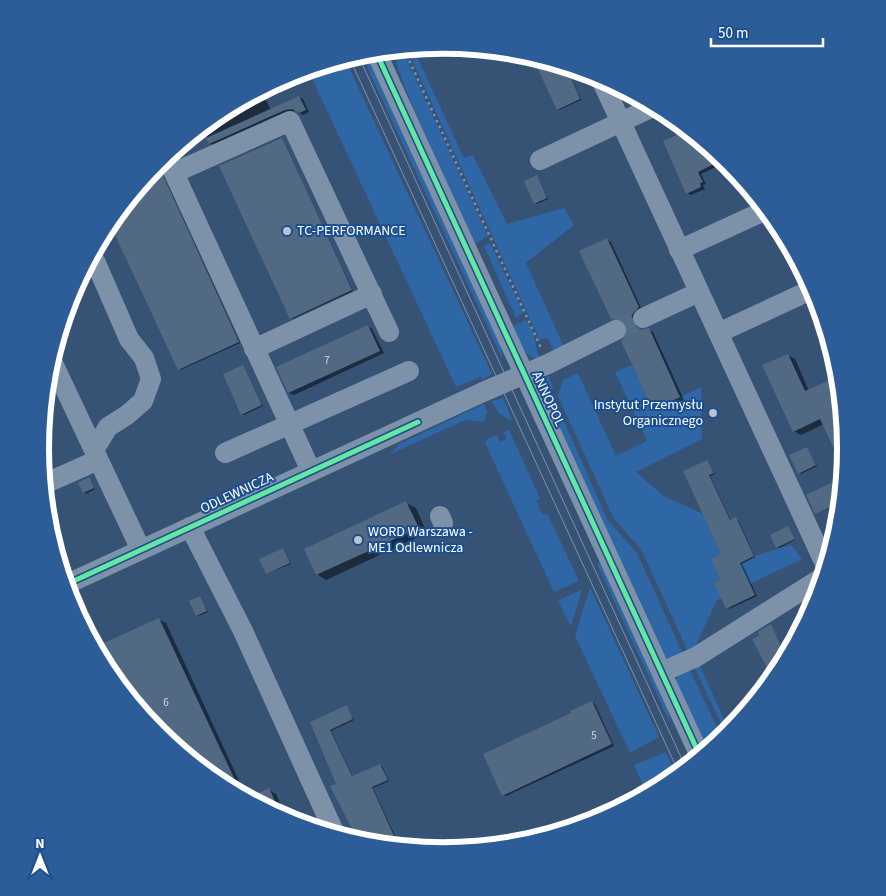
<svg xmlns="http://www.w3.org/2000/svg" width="886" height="896" font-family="'Source Sans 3',sans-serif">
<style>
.green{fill:#2f66a5}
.shadow{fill:#0007}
.building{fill:#526984}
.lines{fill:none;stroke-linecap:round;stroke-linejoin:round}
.minor-tunnel{stroke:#546c89;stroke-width:20;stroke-dasharray:20 10;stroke-linecap:butt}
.path{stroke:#7d92a8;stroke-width:2.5;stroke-dasharray:2.5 4;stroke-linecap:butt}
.minor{stroke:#7d92a8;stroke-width:20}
.tram{stroke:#7e92a7;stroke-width:1}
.cycleway-casing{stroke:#1b4f8f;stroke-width:8}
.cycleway{stroke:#66e7a1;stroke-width:5}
.poi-dot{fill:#b9c2ce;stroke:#1b4f8f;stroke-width:2}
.labels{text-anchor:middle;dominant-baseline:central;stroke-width:4;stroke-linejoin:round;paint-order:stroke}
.number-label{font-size:11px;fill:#d4dae0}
.poi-label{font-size:14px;fill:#fff;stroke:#1b4f8f;text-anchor:start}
.street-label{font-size:14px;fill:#fff;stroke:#1b4f8f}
.rim{fill:none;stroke:#fff;stroke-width:6}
</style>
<rect width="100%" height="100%" fill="#365274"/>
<path class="green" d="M413,48L464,158L473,155L507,224L564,208L574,225L526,263L564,347L554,351L548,338L539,339L408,51Z
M366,53L501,344L502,358L361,54Z
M404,53L488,236L475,244L413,108L396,63L399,57Z
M345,59L492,374L482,380L481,377L456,387L308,70Z
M490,243L523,312L516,318L484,246Z
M525,320C536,329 534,346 540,358C522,360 519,339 513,326Z
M632,365L653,410L701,387L702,439L636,472L664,496L703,514L721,554L711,559L718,574L754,556L791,545L802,559L717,600L693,652L689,654L641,549L614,519L558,396L563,380L578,373L616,456L647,441L615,372Z
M548,375L553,387L546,402L542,387Z
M503,398L512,419L510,420L498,413L492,401Z
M484,404L487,412L484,422L465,420L391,454L399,444Z
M553,410L560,412L607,519L637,553L684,656L668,659L662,654L550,411Z
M509,430L540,498L536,501L543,515L547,513L579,581L554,592L485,443L486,440L497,435L500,442L506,439L504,432Z
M603,561L669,709L670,723L597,564Z
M590,587L659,737L630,753L575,636Z
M582,589L571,627L558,601Z
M698,662L729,730L725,732L693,664Z
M688,666L721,736L711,741L701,738L676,681L678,673Z
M666,752L676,775L647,794L634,765Z"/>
<path class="shadow" d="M566,66L581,100L559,110L558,109Z
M261,90L271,110L299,97L303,99L309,112L303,115L296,111L289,112L214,146L210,143L202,127L219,113Z
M673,118L726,162L701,174L706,184L703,185L705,189L691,195L687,193L679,135Z
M281,139L353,291L292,319L291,318Z
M158,163L240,343L180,370L110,221Z
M537,176L548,199L537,204L535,203Z
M607,240L611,242L642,310L635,319L637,327L642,331L648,330L653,332L684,400L658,411L654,409L627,337L628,325L625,322L612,318Z
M368,326L372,329L384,353L294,395L289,393L278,368Z
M828,337L836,364L825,338Z
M788,355L795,359L809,391L839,377L846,448L845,460L824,424L801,435L794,431Z
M243,366L263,406L244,415L242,414Z
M807,448L817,466L801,474L799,473Z
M707,461L715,474L710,476L731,521L738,520L755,557L742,564L757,596L729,609L722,580L723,555L684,472Z
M843,477L840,504L816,513L808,496Z
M89,479L95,489L86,494L80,483Z
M406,503L416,508L427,533L326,580L317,574Z
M788,528L795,540L779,548L777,547Z
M283,549L291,564L267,573Z
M200,597L208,612L198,616L197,615Z
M159,620L166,623L247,798L219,783L158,733L108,672L95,648Z
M771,626L783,649L790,650L776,674L775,671L771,672L761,637Z
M592,702L595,704L614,746L506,796L503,795L573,714Z
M347,707L354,720L331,731L353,777L382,766L389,781L373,788L400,847L358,841L332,787L337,784L312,723Z
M269,790L276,794L286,816L283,817L249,799Z"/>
<path class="building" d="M531,55L566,66L580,99L557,110Z
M299,96L306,110L299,113L292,109L285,110L209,144L206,138Z
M667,113L724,159L698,172L703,182L700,183L701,187L686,194L663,141L677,135Z
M282,138L352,290L290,319L219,166Z
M158,164L239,342L178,370L109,222Z
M537,175L547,198L534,204L524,181Z
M607,238L639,307L631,316L632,323L641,330L649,328L680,397L653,410L621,341L626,336L627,325L622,320L611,319L579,251Z
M368,325L380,351L288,393L276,367Z
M788,354L805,391L839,376L846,448L844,470L820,419L793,432L762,365Z
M243,365L262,405L241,415L223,374Z
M807,447L816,465L798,474L789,455Z
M707,460L714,473L709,475L730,520L736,517L754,556L740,563L755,595L726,609L714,583L720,580L711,559L721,554L683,471Z
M89,477L94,488L83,493L78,483Z
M843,477L841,502L815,514L806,495Z
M406,501L419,528L316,575L304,549Z
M788,526L795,539L776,548L770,535Z
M283,548L290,563L266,574L259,559Z
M200,596L207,611L196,616L189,601Z
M159,618L242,795L219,783L158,733L108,672L95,647Z
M771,624L782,648L794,643L780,668L770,673L752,639L759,636L758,632Z
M592,701L612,744L502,796L483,754L571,713L570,711Z
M347,705L353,719L330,730L352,776L380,764L388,780L372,787L399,847L358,841L330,786L336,784L310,722Z
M269,788L282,817L248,798Z"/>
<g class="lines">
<path class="minor-tunnel" d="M616,330L643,318"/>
<path class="path" d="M404,49L541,348"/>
<path class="minor" d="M376,52L700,756
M600,77L826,566
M540,160L655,106
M169,162L311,471
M176,172L290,121L389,332
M679,250L766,210
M92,254L129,339L144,358L151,379L143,401L127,415L108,427L94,450
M643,318L699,292
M718,333L813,289
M254,349L372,294
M51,359L141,550
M225,453L409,371
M44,484L98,460
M440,516L443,523
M190,527L243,631L335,834
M65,585L483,392L548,364L616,330
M662,672L696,657L823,577"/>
<path class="tram" d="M358,55L686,768
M349,57L679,773"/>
<g class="cycleway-casing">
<path id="cycleway" d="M376,52L700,756
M65,585L418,422"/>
</g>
<use href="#cycleway" class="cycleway"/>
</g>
<g class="poi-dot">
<circle cx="287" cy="231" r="5"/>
<circle cx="713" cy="413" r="5"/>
<circle cx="358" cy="540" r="5"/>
</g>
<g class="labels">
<g class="number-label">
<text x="327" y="360">7</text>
<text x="166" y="702">6</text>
<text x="594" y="735">5</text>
</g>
<g class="poi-label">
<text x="297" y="231">TC-PERFORMANCE</text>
<text x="703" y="405" text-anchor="end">Instytut Przemysłu<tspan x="703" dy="16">Organicznego</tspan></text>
<text x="368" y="532">WORD Warszawa -<tspan x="368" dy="16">ME1 Odlewnicza</tspan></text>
</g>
<g class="street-label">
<text transform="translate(548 399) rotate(65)">ANNOPOL</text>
<text transform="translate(237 493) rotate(-25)">ODLEWNICZA</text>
</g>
</g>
<path d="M0 0H886V896H0ZM49 448a394 394 0 1 1 788 0a394 394 0 1 1-788 0Z" fill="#2d5d98" fill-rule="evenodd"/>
<path class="rim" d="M49 448a394 394 0 1 1 788 0a394 394 0 1 1-788 0Z"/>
<g transform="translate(40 856)" stroke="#1b4f8f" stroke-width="4" paint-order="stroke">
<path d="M0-4L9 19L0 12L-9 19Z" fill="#ffffff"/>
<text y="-8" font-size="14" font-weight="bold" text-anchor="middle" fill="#ffffff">N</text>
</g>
<path d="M711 38v8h112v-8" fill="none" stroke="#ffffff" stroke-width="2.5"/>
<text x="718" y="38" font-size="15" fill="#ffffff" stroke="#1b4f8f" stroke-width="4" paint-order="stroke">50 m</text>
</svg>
